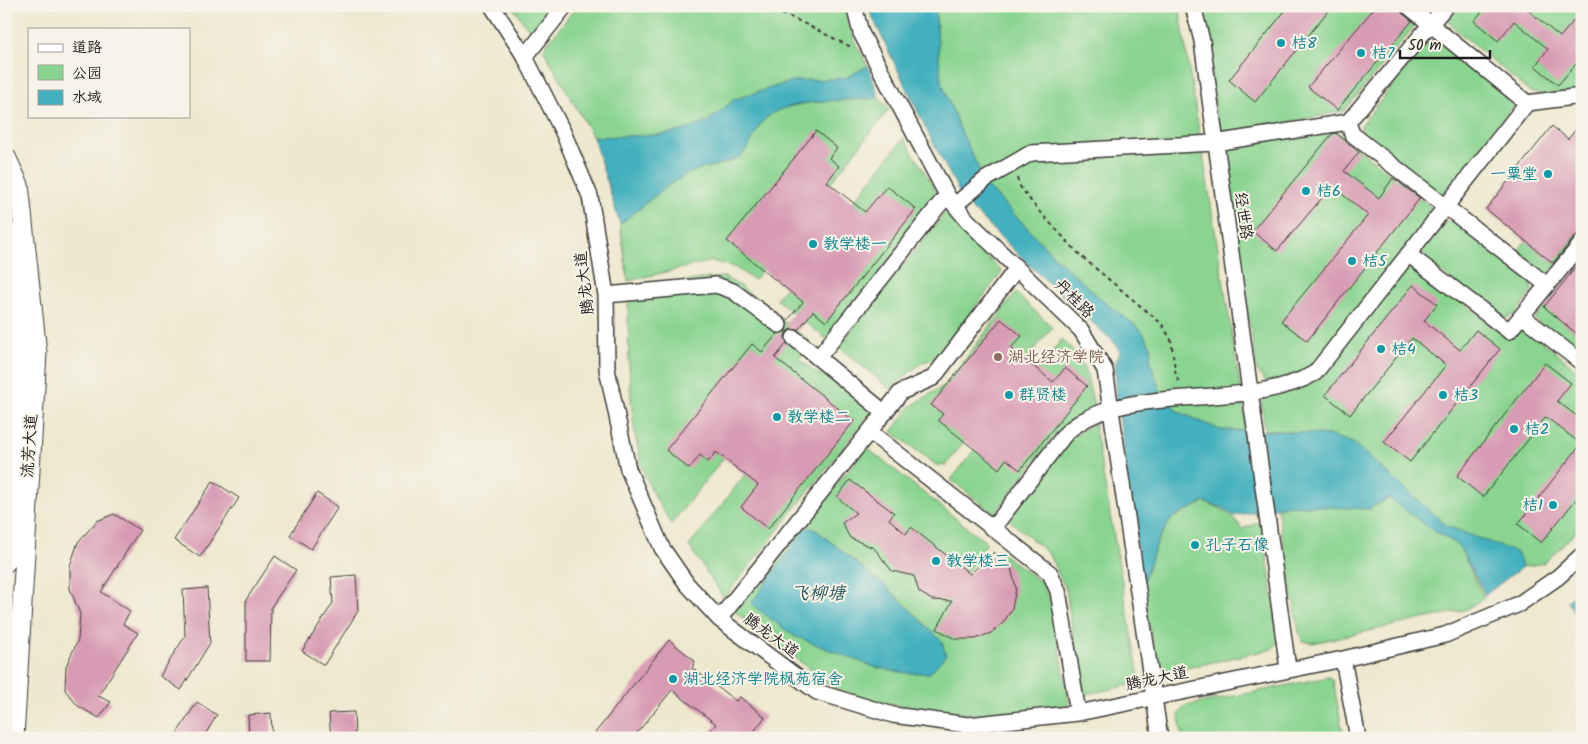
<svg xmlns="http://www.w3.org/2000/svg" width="1588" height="744" font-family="Kalam,'LXGW WenKai TC',sans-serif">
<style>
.green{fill:#8ad491;stroke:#537856;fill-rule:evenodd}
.water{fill:#42b0be;stroke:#2f666d}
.building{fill:#d89bb4}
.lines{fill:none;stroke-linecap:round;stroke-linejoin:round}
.minor-casing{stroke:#3c3b37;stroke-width:18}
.major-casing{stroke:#3c3b37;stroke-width:21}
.path{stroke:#3c3b37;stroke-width:2;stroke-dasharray:4 4;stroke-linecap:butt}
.minor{stroke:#fff;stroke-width:15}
.major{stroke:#fff;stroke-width:19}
.culture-dot{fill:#0f9aa8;stroke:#f7f3e8;stroke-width:2}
.education-dot{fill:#8d6e63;stroke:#f7f3e8;stroke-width:2}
.labels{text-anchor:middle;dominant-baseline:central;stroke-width:4;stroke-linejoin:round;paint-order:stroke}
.culture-label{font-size:16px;fill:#0d838f;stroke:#f7f3e8;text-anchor:start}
.street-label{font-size:16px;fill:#1c1c1c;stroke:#f7f3e8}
.education-label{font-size:16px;fill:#785e54;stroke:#f7f3e8;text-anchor:start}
.water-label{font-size:18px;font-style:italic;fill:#2b575d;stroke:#f7f3e8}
</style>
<rect width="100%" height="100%" fill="#f7f3e8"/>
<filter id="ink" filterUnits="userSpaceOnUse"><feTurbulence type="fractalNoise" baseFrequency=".02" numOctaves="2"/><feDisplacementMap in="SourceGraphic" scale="10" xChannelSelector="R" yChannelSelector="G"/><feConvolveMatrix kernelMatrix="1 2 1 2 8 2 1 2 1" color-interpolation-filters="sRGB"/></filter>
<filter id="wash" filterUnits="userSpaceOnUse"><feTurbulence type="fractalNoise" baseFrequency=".0096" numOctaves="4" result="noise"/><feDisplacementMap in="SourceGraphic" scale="20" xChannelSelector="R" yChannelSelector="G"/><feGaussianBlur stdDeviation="1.12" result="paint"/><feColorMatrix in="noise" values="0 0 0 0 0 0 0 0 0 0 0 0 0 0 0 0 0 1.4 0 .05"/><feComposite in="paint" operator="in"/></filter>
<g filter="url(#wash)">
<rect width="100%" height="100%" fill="#eee8cf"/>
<path class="green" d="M512,6H557L535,34L530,31Z
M577,6H846L855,43L868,66L845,79L793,81L735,99L707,122L686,130L660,135L593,137L543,49Z
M935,6H1179L1247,430H1220L1177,411L1160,390L1150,360L1151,346L1140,329L1104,302L1055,257L987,186L959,127L941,81Z
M1201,6H1398L1418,22L1344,111L1233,134L1218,131Z
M1460,6H1582V91L1542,95L1530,92L1454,28L1448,21Z
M1436,37L1512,97L1513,106L1456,182L1438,196L1361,135V125L1428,42Z
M879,98L889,109L754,280L734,267L712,261L628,281L620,224C643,207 666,183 692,172C706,166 726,166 739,157C752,148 754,128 767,117C790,98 850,101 879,98Z
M1334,129L1431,207L1434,214L1315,365L1300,376L1266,382L1257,371L1221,149Z
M904,138L939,196L828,340L776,299Z
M947,210L962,232L1002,272L936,358L921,363L890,389L839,347Z
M1447,221L1456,222L1531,282L1532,291C1524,303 1515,321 1499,318L1427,261L1422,249Z
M1582,228V235L1547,277L1516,253L1526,241L1554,263Z
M1420,268L1505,335L1528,330L1582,374V526L1544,563L1522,567L1517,553L1447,526L1353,443L1328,435L1265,430L1261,400L1266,395L1301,387L1401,275L1408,270Z
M724,277L740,286L812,344L799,359L819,375L832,360L881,400L724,598L689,546L760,456L738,440L671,524C661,506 647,486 642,466C627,410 629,352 628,295L698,279Z
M1016,293L1052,327L946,465H936L892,432L910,407L945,385Z
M1544,307L1582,338V357L1534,319Z
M1062,339L1079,357L1087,376L1095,411L1076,419L1054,436L995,514L951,480Z
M1094,424L1140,683L1082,695L1066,589L1048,553L1007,518C1029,490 1061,436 1094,424Z
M867,448L987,543L964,576L974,584L1000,552L1041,582L1053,606L1069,704L1013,715L938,713L844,695L731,609ZM806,527L816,530L891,591L942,641L930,673C890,672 872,666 835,651Z
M1389,498L1424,524L1459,546L1484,598L1465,610L1313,643L1303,641L1299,632L1277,508L1290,505L1369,509Z
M1204,502C1222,508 1232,513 1242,529L1262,521L1279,641L1272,649L1164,673L1157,669L1142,586L1158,540L1172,518Z
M1329,677L1333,681L1344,738H1182L1179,714L1185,706Z"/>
<path class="water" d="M867,6H935L941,81L959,127L987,186L1055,257L1104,302L1140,329L1151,346L1150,360L1160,390L1177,411L1220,430L1279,431L1328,435L1353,443L1447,526L1518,553L1522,567L1485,595L1459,546L1424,524L1389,498L1369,509L1290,505L1234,516L1223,508L1204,502L1172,518L1158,540L1142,586L1117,400L1115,365L1120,351L1113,341L1033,269L964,201L930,137Z
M868,66L879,98C850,101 790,98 767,117C754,128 752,148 739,157C726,165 706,166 692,172C666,183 643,207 620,224L593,137L660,135L686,130L707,122L735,99L793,81L845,78Z
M806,527L816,530L891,591L942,641L946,655L930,673H906L874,667L794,636L751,604Z
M1582,590V622L1567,601Z"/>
<g id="blocks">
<path class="building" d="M1289,6H1332L1255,102L1229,80Z
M1376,6H1399L1402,13L1412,21L1337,110L1308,87Z
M1487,6H1523L1560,37L1582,11V57L1558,85L1535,66L1548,49L1514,21L1498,41L1474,21Z
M1582,122V228L1553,263L1486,209L1552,126L1568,139Z
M816,131L837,148L829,158L839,166L827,182L865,212L887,186L916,209L826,322L813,311L798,330L791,329L786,332L785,337L787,343L775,358L854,421L768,529L741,507L758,485L716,452L708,462L700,455L689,469L666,450L752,344L762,352L777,334L786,331L787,321L803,302L727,241Z
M1336,133L1359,152L1344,171L1379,198L1393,178L1420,198L1307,341L1281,321L1368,215L1332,186L1277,251L1252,231L1332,134Z
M1582,259V338L1544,307Z
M1413,285L1437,304L1424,321L1460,350L1476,330L1500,349L1410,462L1384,442L1446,365L1412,338L1350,415L1325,395Z
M1001,319L1022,336L1011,348L1053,382L1065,368L1087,386L1020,470L1006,459L999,469L938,420L943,414L931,405Z
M1545,363L1571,383L1557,401L1582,420V492L1541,543L1518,524L1581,444L1546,417L1483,497L1457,476Z
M850,480L894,513L889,519L906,534L911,527L970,574L994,552L1011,568L1016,588L1012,609L1003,623L991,633L975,639H955L937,629L952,601L932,600L919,592L914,576L892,571L874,548L850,538L842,523L856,513L837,497Z
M213,481L239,498L200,557L174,540Z
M317,493L338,507L311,549L290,535Z
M114,514L140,530L101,592L130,611L123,624L138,633L98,696L111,702L99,718L78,706L65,690L66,666L78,640L80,614L70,589V566L78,542L97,521Z
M275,556L296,570L271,607L270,661H246V600Z
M356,575L358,611L324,665L302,651L333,603L331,577Z
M207,588L210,643L181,690L160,676L185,636L183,590Z
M669,640L695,661L692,668L736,701L740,697L765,717L749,738H705L716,724L672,690L633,738H591Z
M197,702L217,715L203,738H174Z
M354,712L355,738H331L329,713Z
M271,713L272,738H249L248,715Z"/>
</g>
</g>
<g filter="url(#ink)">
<use href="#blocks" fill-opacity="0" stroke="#3c3b37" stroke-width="1"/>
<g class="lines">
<g class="minor-casing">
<path id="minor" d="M492,6L525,57L563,132L590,196L606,295L607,369L628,469L662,548L687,584L719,619L817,692L893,715L968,725L1078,713L1343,659L1445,635L1519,604L1558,577L1582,555
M854,6L861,33L948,197L967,220L1081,330L1105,370L1160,738
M1193,6L1202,41L1288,669
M1408,6L1527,103L1582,96
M525,57L565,6
M1348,122L1352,134L1547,285
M955,205L986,179L1031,153L1214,143L1348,122L1446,6
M1408,254L1509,331L1582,243
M606,295L716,285L733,291L779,325
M1522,316L1582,363
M794,338L885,413
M818,358L947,195
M870,432L1050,573L1058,591L1078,713
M993,528L1066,433C1124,379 1247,413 1315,373L1527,103
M719,619L901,392L933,378L1017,268
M1343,659L1358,738"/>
</g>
<g class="major-casing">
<path id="major" d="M6,157L19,185L37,353L14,738
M6,230L19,364L6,562"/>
</g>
<path class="path" d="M766,9L793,18L853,48
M1017,178L1019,185L1037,209L1082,257L1162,324L1171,340L1176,376L1180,385"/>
<use href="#minor" class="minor"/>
<use href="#major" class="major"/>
</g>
</g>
<g class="culture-dot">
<circle cx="1281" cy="43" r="5"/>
<circle cx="1361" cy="53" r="5"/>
<circle cx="1548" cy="174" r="5"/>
<circle cx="1306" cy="191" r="5"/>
<circle cx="813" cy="244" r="5"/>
<circle cx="1352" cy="261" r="5"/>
<circle cx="1381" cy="349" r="5"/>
<circle cx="1009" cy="395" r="5"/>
<circle cx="1443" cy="395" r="5"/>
<circle cx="777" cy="417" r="5"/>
<circle cx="1514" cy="429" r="5"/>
<circle cx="1553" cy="505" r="5"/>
<circle cx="1195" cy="545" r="5"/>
<circle cx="936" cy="561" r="5"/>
<circle cx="673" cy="679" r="5"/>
</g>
<circle class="education-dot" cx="998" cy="357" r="5"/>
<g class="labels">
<g class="culture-label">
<text x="1291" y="43">桔8</text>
<text x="1371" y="53">桔7</text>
<text x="1538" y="174" text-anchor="end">一粟堂</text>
<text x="1316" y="191">桔6</text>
<text x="823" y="244">教学楼一</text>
<text x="1362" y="261">桔5</text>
<text x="1391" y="349">桔4</text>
<text x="1019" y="395">群贤楼</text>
<text x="1453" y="395">桔3</text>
<text x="787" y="417">教学楼二</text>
<text x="1524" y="429">桔2</text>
<text x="1543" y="505" text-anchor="end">桔1</text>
<text x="1205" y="545">孔子石像</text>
<text x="946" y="561">教学楼三</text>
<text x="683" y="679">湖北经济学院枫苑宿舍</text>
</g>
<g class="street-label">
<text transform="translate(1243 216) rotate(82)">经世路</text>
<text transform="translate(585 283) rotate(-97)">腾龙大道</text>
<text transform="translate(1074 299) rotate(45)">丹桂路</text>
<text transform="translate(30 446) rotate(-86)">流芳大道</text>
<text transform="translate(771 636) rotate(36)">腾龙大道</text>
<text transform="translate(1157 679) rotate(-12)">腾龙大道</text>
</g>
<g class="education-label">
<text x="1008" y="357">湖北经济学院</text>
</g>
<g class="water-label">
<text x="818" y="594">飞柳塘</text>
</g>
</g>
<rect width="1588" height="744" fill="none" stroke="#f7f3e8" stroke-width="25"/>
<rect x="28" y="28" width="162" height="90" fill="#f7f3e8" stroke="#9f9d96"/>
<rect x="38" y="44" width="25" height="8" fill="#ffffff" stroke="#9f9d96"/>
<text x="72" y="52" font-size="15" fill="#1c1c1c">道路</text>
<rect x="38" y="65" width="25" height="15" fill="#8ad491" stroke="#9f9d96"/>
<text x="72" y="78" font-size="15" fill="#1c1c1c">公园</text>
<rect x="38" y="90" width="25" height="15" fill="#42b0be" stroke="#9f9d96"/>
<text x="72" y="102" font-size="15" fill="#1c1c1c">水域</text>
<path d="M1400 50v8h90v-8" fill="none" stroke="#1c1c1c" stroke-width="2.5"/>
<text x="1408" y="50" font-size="15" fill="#1c1c1c" stroke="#f7f3e8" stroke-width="4" paint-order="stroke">50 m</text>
</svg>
